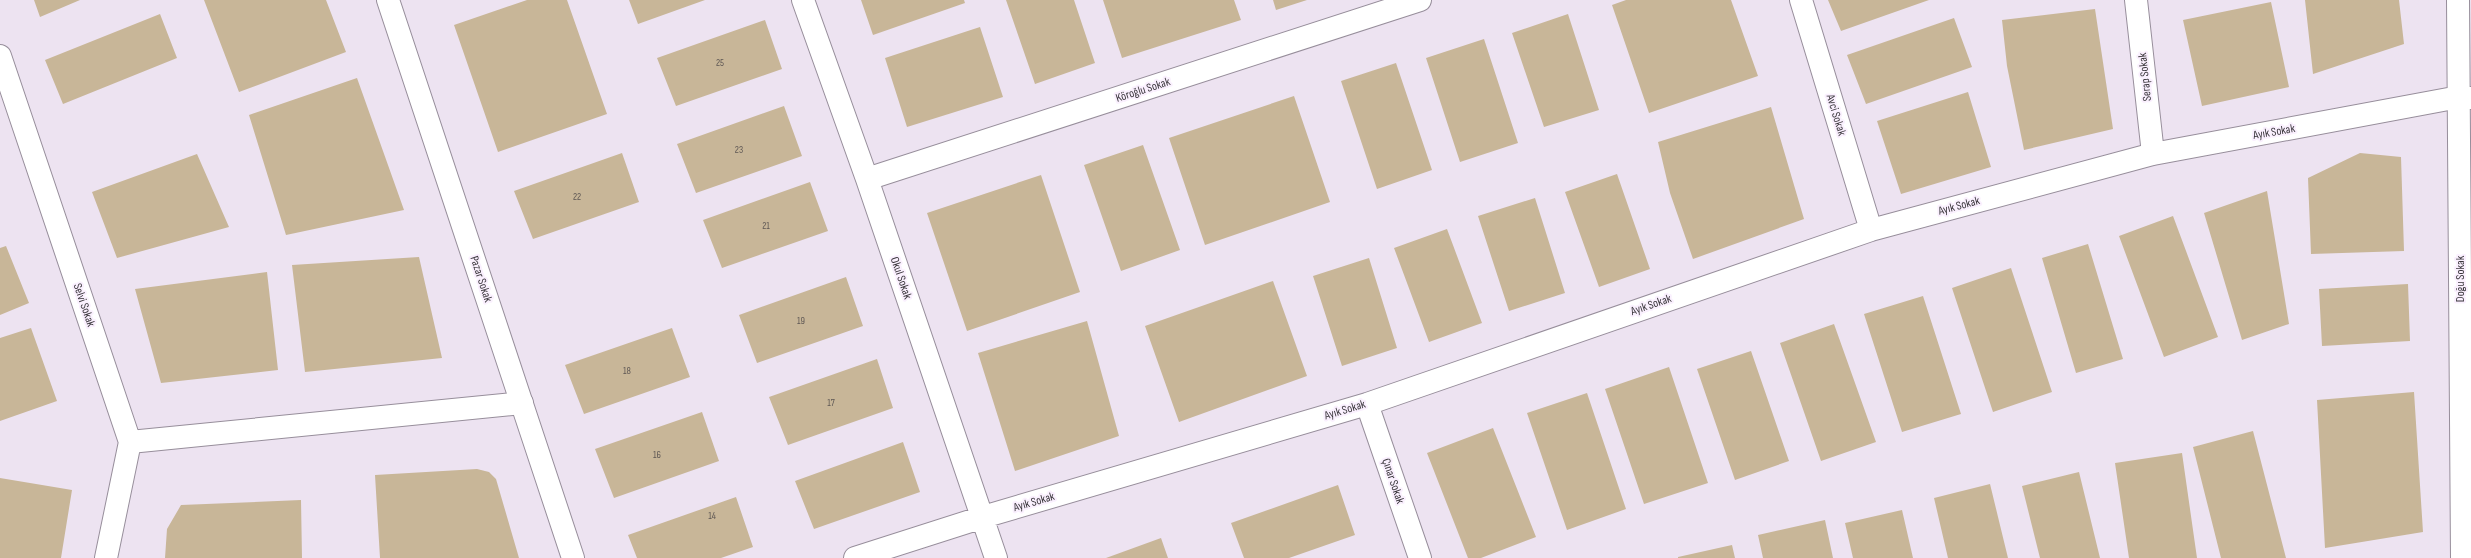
<svg xmlns="http://www.w3.org/2000/svg" width="2471" height="558" font-family="'Sofia Sans Condensed',sans-serif">
<style>
.building{fill:#c8b698}
.lines{fill:none;stroke-linecap:round;stroke-linejoin:round}
.street-casing{stroke:#978e9b;stroke-width:24}
.secondary-casing{stroke:#978e9b;stroke-width:24}
.street{stroke:#fff;stroke-width:22}
.secondary{stroke:#fff;stroke-width:22}
.labels{text-anchor:middle;dominant-baseline:central;stroke-width:4;stroke-linejoin:round;paint-order:stroke}
.number-label{font-size:10px;fill:#5e5754}
.street-label{font-size:12px;fill:#3b373d;stroke:#faf0fe}
</style>
<rect width="100%" height="100%" fill="#ede3f1"/>
<path class="building" d="M34,0H80L40,17Z
M204,0H326L346,52L239,92Z
M527,0H567L607,114L498,152L454,25Z
M629,0H705L638,24Z
M861,0H964L965,3L873,35Z
M1006,0H1074L1095,63L1035,84Z
M1103,0H1234L1241,20L1122,58Z
M1273,0H1307L1276,10Z
M1626,0H1731L1758,76L1649,113L1612,5Z
M1828,0H1929L1841,31Z
M2305,0H2399L2404,44L2313,74Z
M2271,2L2289,87L2202,106L2183,20Z
M2095,9L2113,129L2024,150L2007,66L2002,20Z
M160,14L177,58L63,104L45,60Z
M1568,14L1599,110L1544,127L1512,33Z
M1954,18L1972,67L1866,104L1847,55Z
M765,20L782,69L676,106L657,58Z
M980,27L1003,97L907,127L885,58Z
M1484,39L1518,143L1460,162L1426,58Z
M1396,63L1432,170L1377,189L1341,81Z
M357,78L404,210L286,235L249,115Z
M1968,92L1991,167L1901,194L1877,121Z
M1294,96L1330,202L1205,245L1169,138Z
M784,106L802,156L696,193L677,144Z
M1771,107L1804,219L1693,259L1670,193L1658,142Z
M1143,145L1180,250L1121,271L1084,165Z
M622,153L639,202L533,239L514,191Z
M2360,153L2401,157L2404,251L2311,254L2308,178Z
M197,154L229,227L117,258L92,192Z
M1617,174L1650,269L1599,287L1565,192Z
M1041,175L1080,292L967,331L927,213Z
M810,182L828,231L722,268L703,220Z
M2267,191L2289,324L2242,340L2204,213Z
M1535,198L1565,293L1509,311L1478,216Z
M2173,216L2218,337L2164,357L2119,236Z
M1447,229L1482,323L1429,342L1394,248Z
M2088,244L2123,359L2076,373L2042,258Z
M6,246L29,303L0,315V248Z
M419,257L442,358L305,372L292,265Z
M1369,258L1397,348L1342,366L1313,276Z
M2011,268L2052,392L1993,412L1952,288Z
M267,272L278,370L161,383L135,289Z
M846,277L863,326L757,363L739,315Z
M1273,281L1307,376L1179,422L1145,326Z
M2408,284L2410,341L2322,346L2319,289Z
M1923,296L1961,414L1902,432L1864,314Z
M1087,321L1119,436L1015,471L978,353Z
M1834,324L1876,442L1821,461L1780,343Z
M31,328L57,401L0,421V338Z
M672,328L690,377L584,414L565,365Z
M1751,351L1789,461L1735,480L1697,369Z
M877,359L893,408L788,445L769,397Z
M1669,367L1708,483L1644,504L1605,389Z
M2414,392L2423,532L2325,548L2317,400Z
M1587,393L1626,509L1567,530L1527,413Z
M702,412L719,461L614,498L595,449Z
M1493,428L1536,537L1481,558H1468L1427,453Z
M2253,431L2286,558H2221L2193,447Z
M903,442L920,492L814,529L795,481Z
M2182,453L2197,558H2129L2115,463Z
M477,469L489,472L496,479L519,558H380L375,475Z
M2079,472L2100,558H2040L2022,486Z
M0,478L72,490L61,558H0Z
M1990,484L2008,558H1948L1934,498Z
M1338,485L1355,535L1289,558H1244L1231,523Z
M736,497L753,547L721,558H637L628,535Z
M301,500L302,558H165L167,529L181,505Z
M1902,510L1913,558H1853L1845,523Z
M1825,520L1833,558H1763L1758,535Z
M1161,538L1168,558H1106Z
M1732,545L1735,558H1678V557Z"/>
<g class="lines">
<g class="street-casing">
<path id="street" d="M803,0L867,179L996,558
M1801,0L1871,230
M2136,0L2153,154
M2458,0L2462,558
M0,56L130,442L106,558
M867,179L1420,0
M1367,404L1420,558
M130,442L522,403
M855,558L983,517L1367,404L1871,230L2153,154L2459,97L2471,98"/>
</g>
<g class="secondary-casing">
<path id="secondary" d="M388,0L573,558"/>
</g>
<use href="#street" class="street"/>
<use href="#secondary" class="secondary"/>
</g>
<g class="labels">
<g class="number-label">
<text x="720" y="63">25</text>
<text x="739" y="150">23</text>
<text x="577" y="197">22</text>
<text x="766" y="226">21</text>
<text x="801" y="321">19</text>
<text x="627" y="371">18</text>
<text x="831" y="403">17</text>
<text x="657" y="455">16</text>
<text x="712" y="516">14</text>
</g>
<g class="street-label">
<text transform="translate(2145 77) rotate(-96)">Serap Sokak</text>
<text transform="translate(1143 90) rotate(-18)">Köroğlu Sokak</text>
<text transform="translate(1836 115) rotate(73)">Avci Sokak</text>
<text transform="translate(2274 132) rotate(-10)">Ayık Sokak</text>
<text transform="translate(1959 206) rotate(-15)">Ayık Sokak</text>
<text transform="translate(901 278) rotate(71)">Okul Sokak</text>
<text transform="translate(481 279) rotate(72)">Pazar Sokak</text>
<text transform="translate(2460 279) rotate(-90)">Doğu Sokak</text>
<text transform="translate(84 305) rotate(71)">Selvi Sokak</text>
<text transform="translate(1651 305) rotate(-19)">Ayık Sokak</text>
<text transform="translate(1345 410) rotate(-17)">Ayık Sokak</text>
<text transform="translate(1393 481) rotate(71)">Çınar Sokak</text>
<text transform="translate(1034 502) rotate(-16)">Ayık Sokak</text>
</g>
</g>
</svg>
